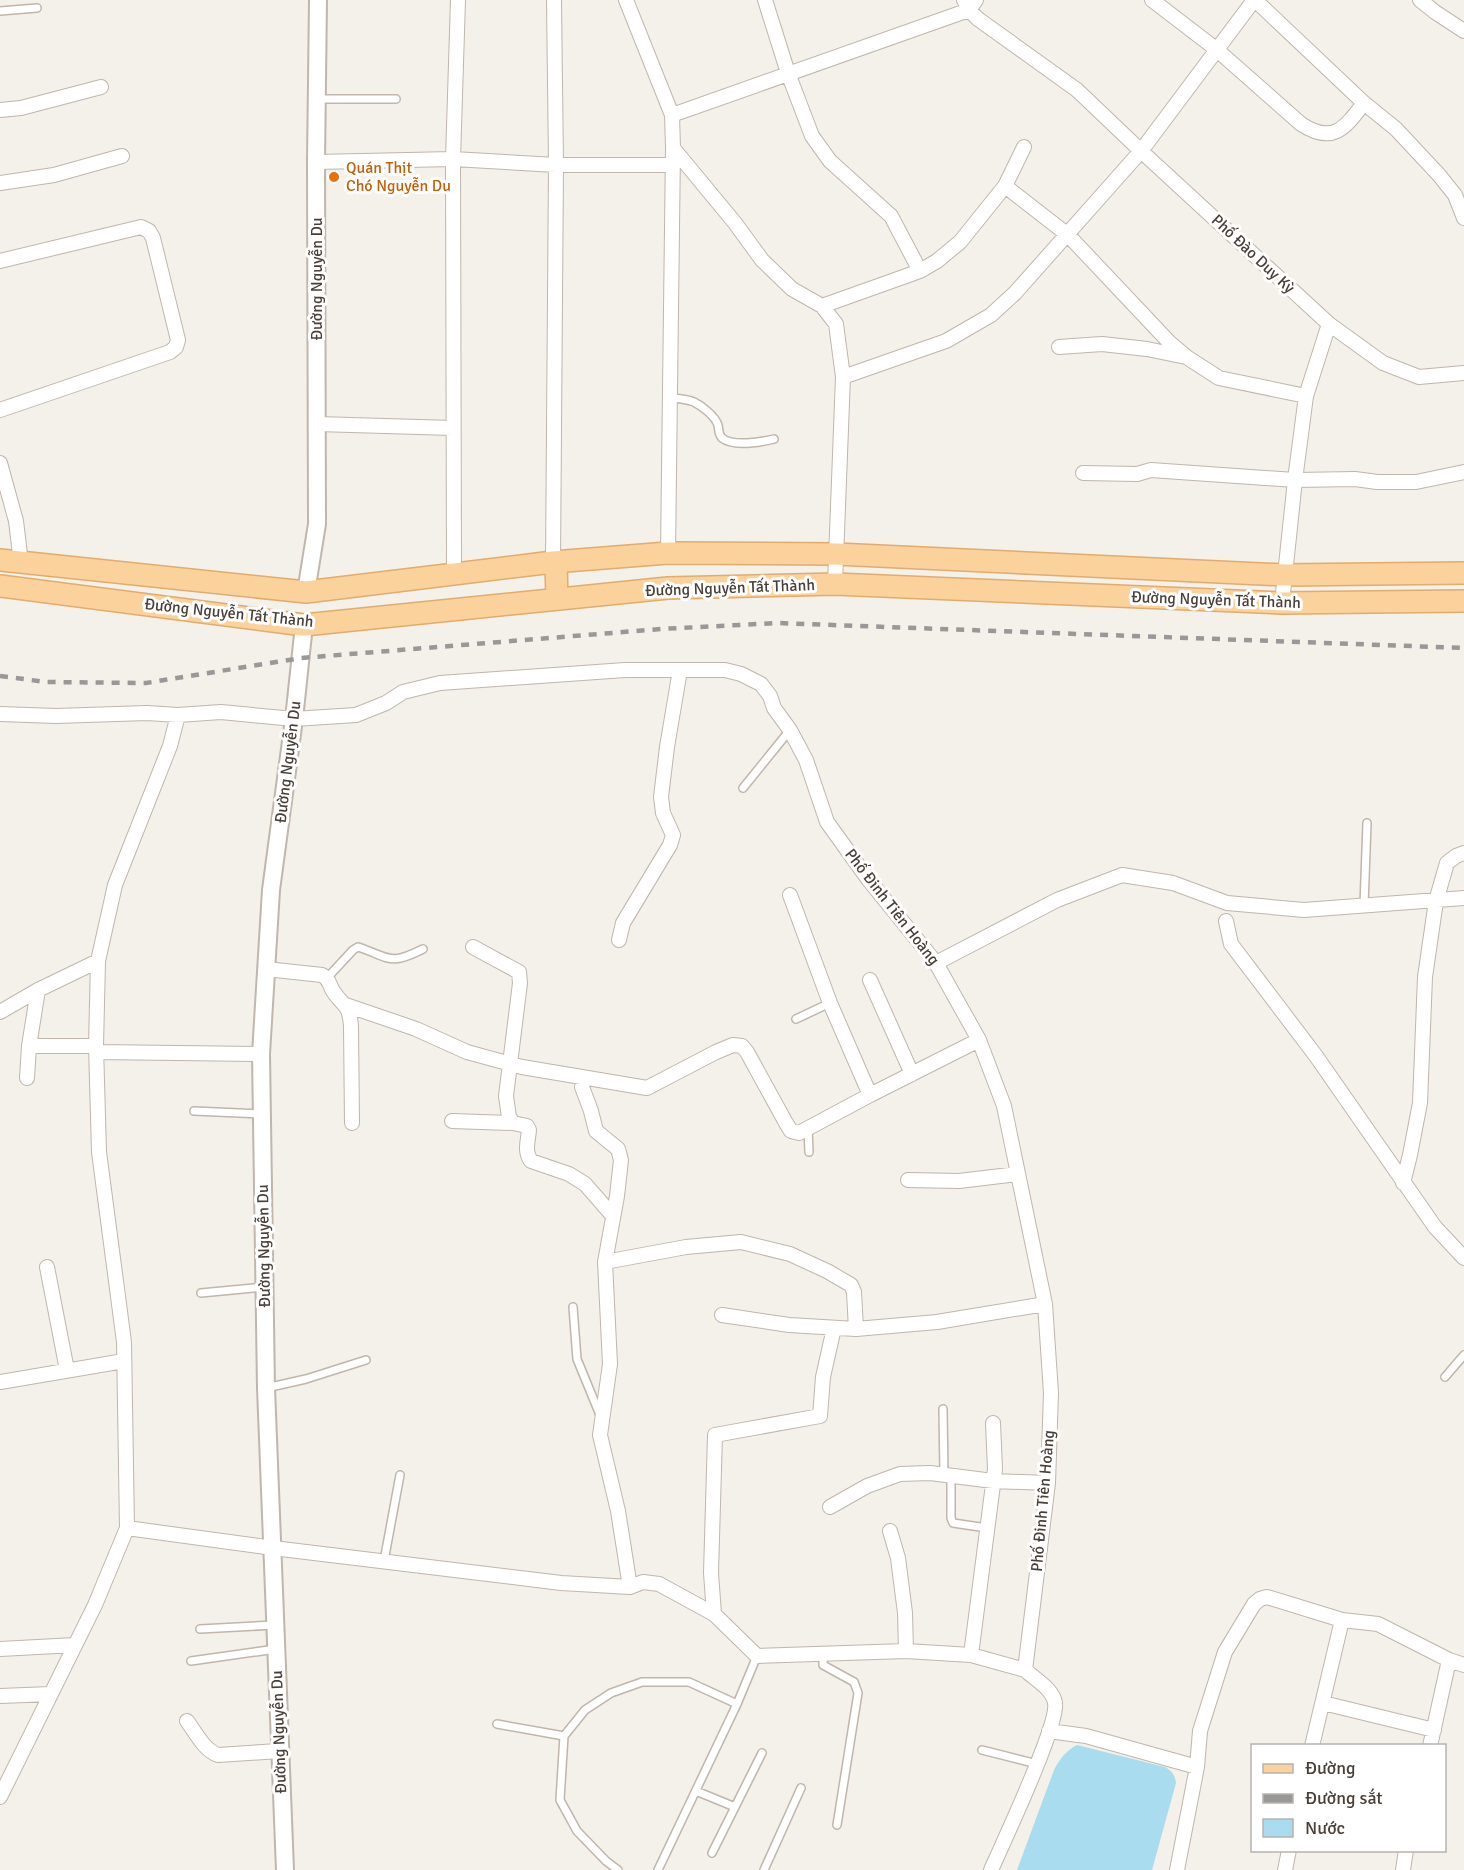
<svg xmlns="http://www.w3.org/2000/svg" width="1464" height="1870" font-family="Signika,sans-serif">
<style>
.water{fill:#a9dcef}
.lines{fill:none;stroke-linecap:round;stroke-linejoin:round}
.service-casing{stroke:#c0b6ac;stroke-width:10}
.minor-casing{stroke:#c0b6ac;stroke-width:16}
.tertiary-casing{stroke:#c0b6ac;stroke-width:20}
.primary-casing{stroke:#e1ac6c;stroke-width:24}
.service{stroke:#fff;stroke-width:7}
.minor{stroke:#fff;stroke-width:14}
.tertiary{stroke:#fff;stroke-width:16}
.primary{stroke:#fbd29c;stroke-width:21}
.rail{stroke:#989898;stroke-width:4.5;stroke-dasharray:8 8;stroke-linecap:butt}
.food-dot{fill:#e8710a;stroke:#fff;stroke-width:2}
.labels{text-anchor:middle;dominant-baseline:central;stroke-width:6;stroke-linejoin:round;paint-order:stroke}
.food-label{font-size:16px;fill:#c56008;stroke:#fff;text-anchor:start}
.street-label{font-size:16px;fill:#483f38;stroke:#fff}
</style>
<rect width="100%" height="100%" fill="#f4f0ea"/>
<path class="water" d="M1077,1745L1165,1767C1172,1771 1175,1775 1176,1783L1152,1870H1017L1054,1770C1060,1758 1066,1751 1077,1745Z"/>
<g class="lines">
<g class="service-casing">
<path id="service" d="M0,11L37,8
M317,99H396
M670,397C677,399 687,399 694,402C702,406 715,416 718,425C719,429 718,434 722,438C733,447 761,442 774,439
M743,788L790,730
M1364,905L1367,823
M327,978L353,950L358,947C391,958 389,966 423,949
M796,1019L830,1003
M194,1111L262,1114
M808,1128L809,1152
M201,1293L263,1287
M573,1307L577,1359L600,1415
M1445,1377L1464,1355
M266,1388L306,1379L366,1360
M943,1409L944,1476
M951,1477V1518L953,1523L987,1528
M384,1561L400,1475
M200,1629L275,1625
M823,1654V1665L854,1682L858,1693L837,1825
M191,1661L276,1649
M497,1724L564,1736
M982,1750L1037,1764
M696,1791L735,1807
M712,1853L762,1753
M618,1870L606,1861L577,1831L560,1800L564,1736L585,1710L611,1693L642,1682H689L737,1704
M658,1870L737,1704L757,1656
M764,1870L801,1788"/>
</g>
<g class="minor-casing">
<path id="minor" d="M626,0L672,115L673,148L668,553
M765,0L788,73L812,136L830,161L891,216L920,271
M964,0L969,10L978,19L1077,90L1141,151L1329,324L1306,396L1295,480L1282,603
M1152,0L1216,49L1301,124C1333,145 1345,128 1364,103L1396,129L1439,175L1455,195L1464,218
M1255,0L1364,103
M1420,0L1435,12L1464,31
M0,110L21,108L101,87
M672,115L969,10L976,0
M673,148L735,223L762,260L792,289L822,306L836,324L843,377L835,584
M316,162L453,159L556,165H672
M0,183L54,175L122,156
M1005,186L1024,147
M0,261L141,227L149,231L153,238L178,340L176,347L170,352L0,410
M822,306L920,271L937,261L960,242L1005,186L1068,235L1169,342L1188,358L1219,378L1306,396
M1329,324L1383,363L1419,377L1464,373
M1059,347L1102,344L1147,349L1186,357
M843,377L946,341L991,315L1015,293L1141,151L1254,0
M317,424L453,428
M0,463L16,521L21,563
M1083,473L1137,474L1151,470L1295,480L1355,479L1377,482H1416L1464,472
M553,562L556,165L554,0
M454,575L453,159L458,0
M0,714L56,716L147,713L178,715L221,712L294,719L356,715L386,703L403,692L440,683L625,670H725L741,674L761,684L770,696L774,708L790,730L806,760L827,822L868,879L936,963L979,1040L1004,1106L1045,1304L1051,1393L1048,1483L1025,1670C1035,1679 1053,1689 1055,1703C1059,1724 1003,1843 991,1870
M790,895L830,1003L870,1095
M1226,921L1231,944L1316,1056L1435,1227L1464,1258
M619,940L623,923L670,845L673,835L663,813L661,797L667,747L680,670
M473,947L519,972L520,983L506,1096L509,1117L513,1123L527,1126L529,1130C528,1142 524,1151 531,1161L569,1174L585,1184L613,1216
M936,963L1057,900L1122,875L1173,883L1227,903L1304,910L1464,898
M266,969L322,975C330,979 329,985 333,991C344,1008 349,1002 351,1026L352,1123
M870,980L912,1074
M346,1005L416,1029L467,1052L522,1067L647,1088L716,1052L733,1045L742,1046L747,1052L786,1123L791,1131L799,1133L870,1095L979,1040
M0,1012L38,990L98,961
M29,1046H96
M97,1052L261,1054
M27,1078L29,1046L38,990
M582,1087L591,1111L596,1131L618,1149L621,1160L617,1196L605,1262L610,1364L600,1435L618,1511L630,1587
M452,1121L513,1123
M908,1180L959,1181L1018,1174
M1403,1183L1410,1155L1420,1103L1425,977L1436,901L1447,863L1456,856L1464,853
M605,1262L686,1247L741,1242L790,1254L827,1271L851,1285L854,1292L856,1329
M47,1267L67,1370
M722,1315L789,1325L856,1329L937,1322L1045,1304
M0,1382L124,1361
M830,1507L867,1486L900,1474L930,1473L993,1481L1048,1483
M127,1528L273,1548L561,1583L630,1587L643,1582L659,1584L714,1614L757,1656L906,1651L971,1655L1025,1670
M890,1531L898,1558L905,1613L906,1651
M714,1614L711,1573L715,1435L820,1416L823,1377L834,1328
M0,1649L75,1645
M971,1655L995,1469L993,1423
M0,1696L51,1694
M1323,1703L1434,1730
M187,1721C196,1733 204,1750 218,1755L279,1751
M1049,1731L1086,1736L1197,1767
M1312,1746L1342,1620
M1430,1746L1449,1660
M0,1797L95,1605L127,1528L124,1342L99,1152L96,1046L98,961L115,885L170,746L178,715
M1177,1870L1197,1767L1200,1731L1225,1652L1254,1604L1260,1599L1267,1597L1342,1620L1378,1624L1449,1660L1464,1665
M1285,1870L1289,1850
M1403,1870L1406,1850"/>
</g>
<g class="tertiary-casing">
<path id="tertiary" d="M306,592L317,524L316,162L318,0
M285,1870L266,1388L261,1054L271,890L294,719L304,625"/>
</g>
<g class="primary-casing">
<path id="primary" d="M0,560L306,592L553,562L668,553L836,554L1284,575L1464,573
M556,562L557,599
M0,586L304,625L668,588L835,584L1282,603L1464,601"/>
</g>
<use href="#service" class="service"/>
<use href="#minor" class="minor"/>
<use href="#tertiary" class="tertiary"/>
<use href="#primary" class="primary"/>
<path class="rail" d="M0,676L46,682L146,683L301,658L661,629L777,623L1464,648"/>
</g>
<circle class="food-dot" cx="334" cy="177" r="6"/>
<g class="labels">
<g class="food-label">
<text x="346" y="168">Quán Thịt<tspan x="346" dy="18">Chó Nguyễn Du</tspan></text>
</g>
<g class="street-label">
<text transform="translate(1253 254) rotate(43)">Phố Đào Duy Kỳ</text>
<text transform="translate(317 279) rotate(-90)">Đường Nguyễn Du</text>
<text transform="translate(730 588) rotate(-2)">Đường Nguyễn Tất Thành</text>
<text transform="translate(1216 600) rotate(2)">Đường Nguyễn Tất Thành</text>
<text transform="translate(229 613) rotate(6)">Đường Nguyễn Tất Thành</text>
<text transform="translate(288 762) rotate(-83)">Đường Nguyễn Du</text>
<text transform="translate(892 907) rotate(52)">Phố Đinh Tiên Hoàng</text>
<text transform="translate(264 1246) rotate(-91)">Đường Nguyễn Du</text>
<text transform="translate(1043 1501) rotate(-85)">Phố Đinh Tiên Hoàng</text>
<text transform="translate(279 1732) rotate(-92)">Đường Nguyễn Du</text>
</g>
</g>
<rect x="1251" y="1744" width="195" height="108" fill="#ffffff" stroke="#b6b2af" stroke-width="1.5"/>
<rect x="1263" y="1764" width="30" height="9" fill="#fbd29c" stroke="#b6b2af" stroke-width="1.5"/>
<text x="1305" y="1774" font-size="18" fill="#483f38">Đường</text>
<rect x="1263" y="1794" width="30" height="9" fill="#989898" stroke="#b6b2af" stroke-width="1.5"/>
<text x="1305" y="1804" font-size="18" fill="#483f38">Đường sắt</text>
<rect x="1263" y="1819" width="30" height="18" fill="#a9dcef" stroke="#b6b2af" stroke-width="1.5"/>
<text x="1305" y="1834" font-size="18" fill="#483f38">Nước</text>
</svg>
